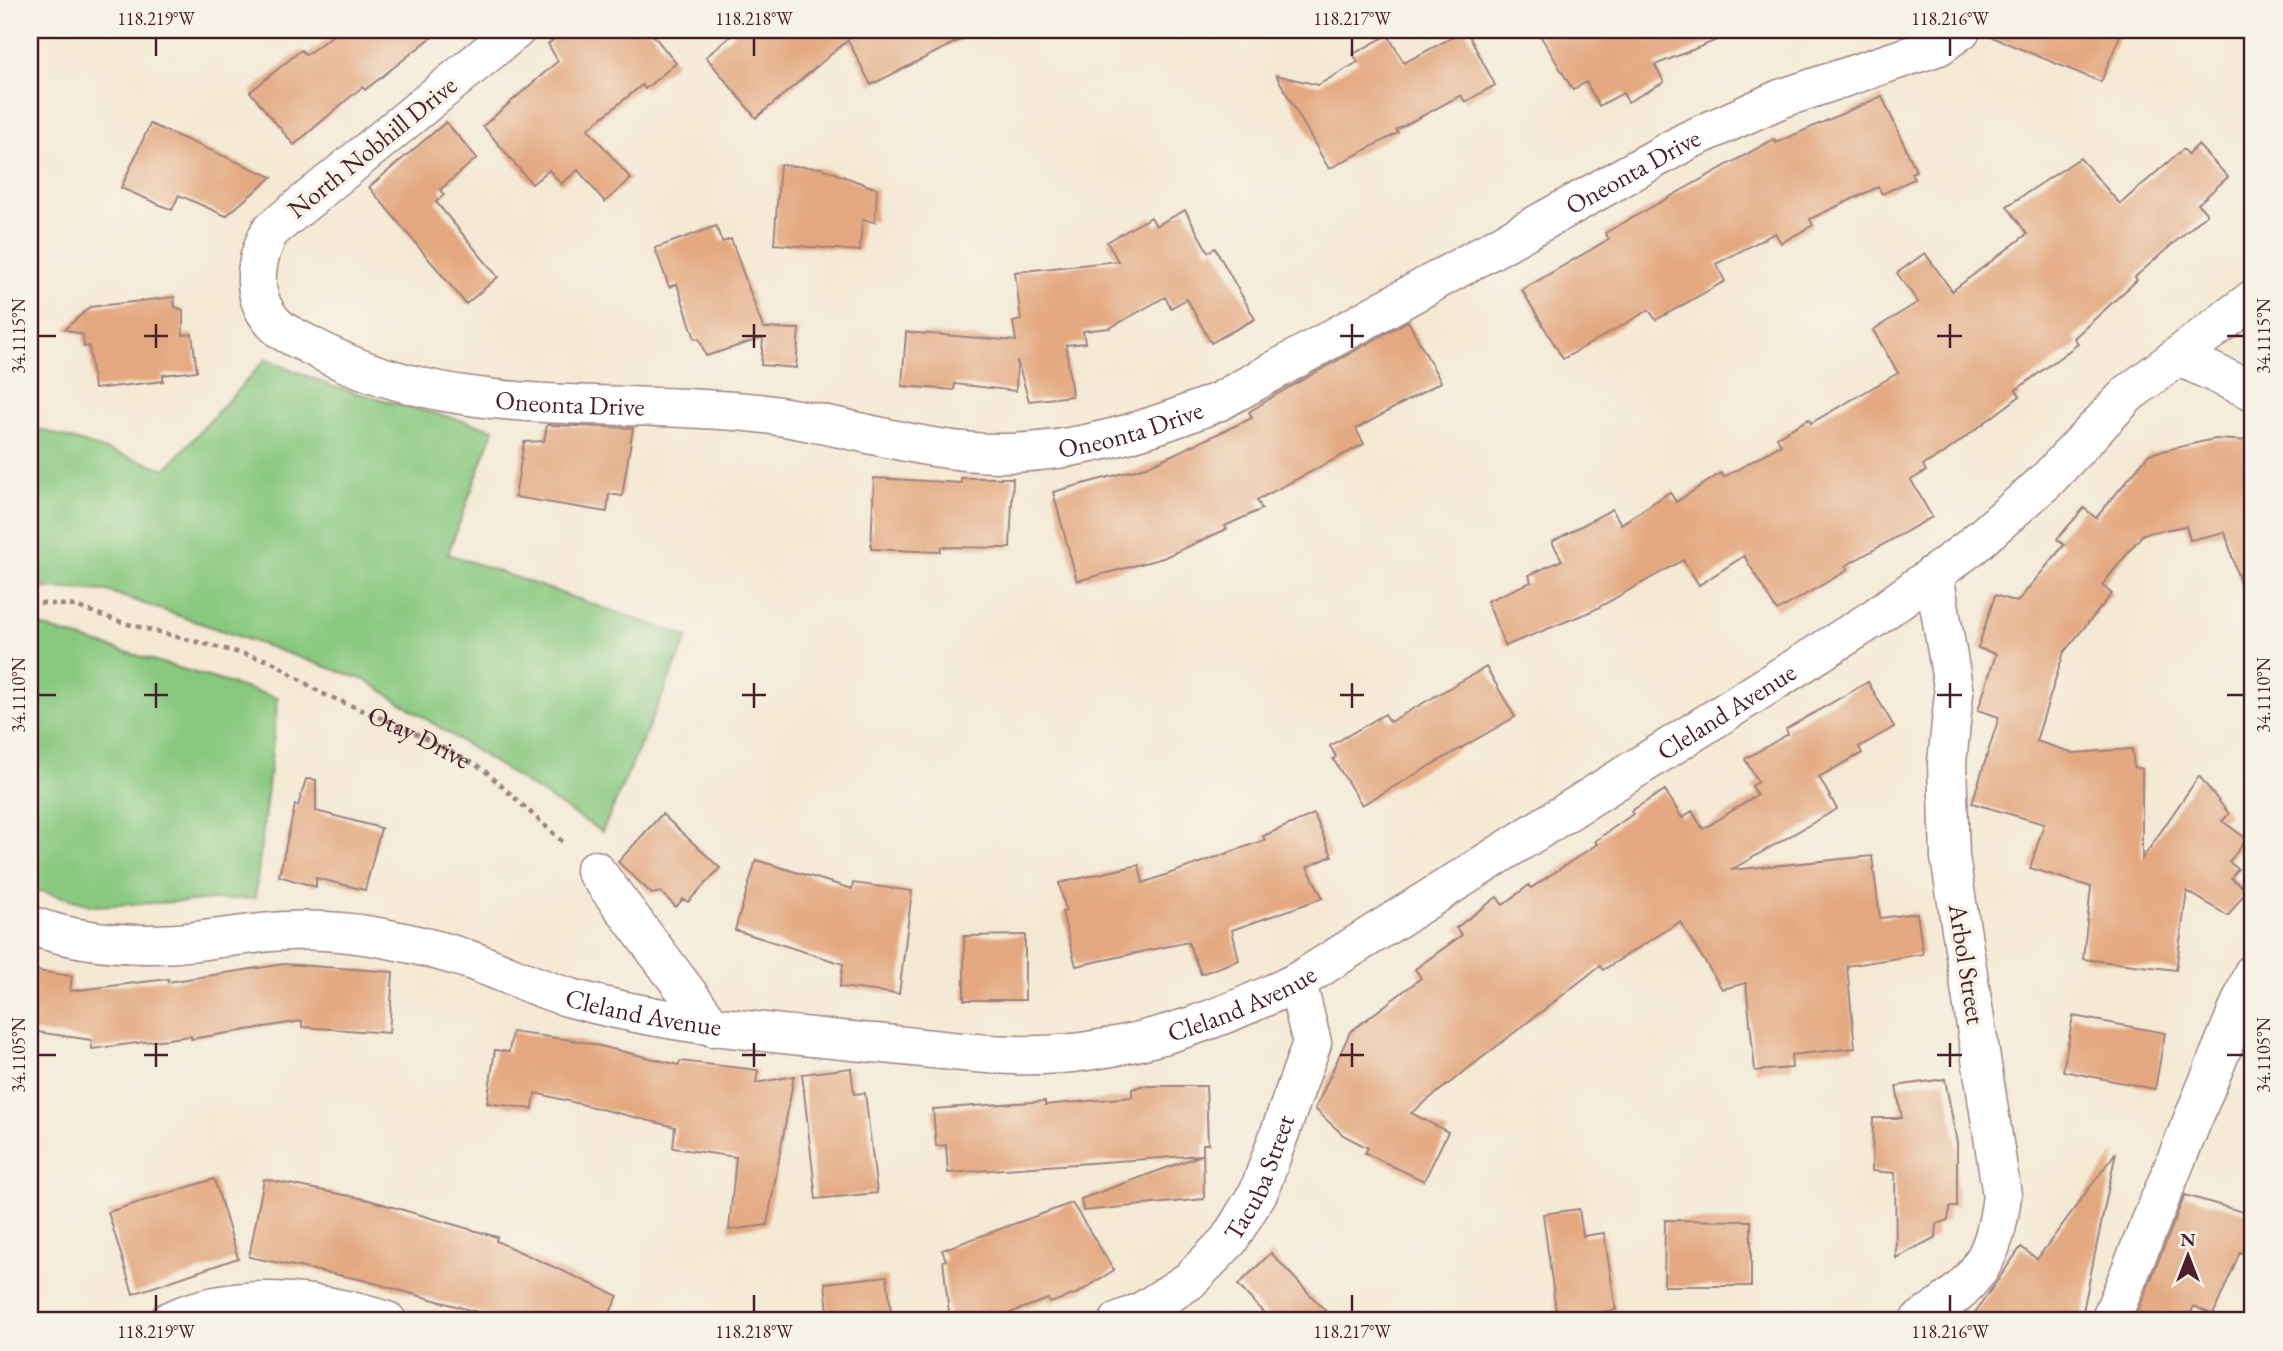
<svg xmlns="http://www.w3.org/2000/svg" width="2283" height="1351" font-family="'EB Garamond',serif">
<style>
.green{fill:#87c77e;stroke:#687354;stroke-width:2}
.building{fill:#e3a880}
.lines{fill:none;stroke-linecap:round;stroke-linejoin:round}
.minor-casing{stroke:#9f8480;stroke-width:41}
.path{stroke:#9f8480;stroke-width:4.5;stroke-dasharray:5 5;stroke-linecap:butt}
.minor{stroke:#fff;stroke-width:38}
.ticks{fill:none;stroke:#4a1f2b;stroke-width:2.5}
.labels{text-anchor:middle;dominant-baseline:central;stroke-width:7;stroke-linejoin:round;paint-order:stroke}
.street-label{font-size:26px;fill:#4a1f2b;stroke:#f7f3e8}
.neatline{fill:none;stroke:#4a1f2b;stroke-width:2.5}
.ticks-label{font-size:18px;text-anchor:middle;fill:#4a1f2b}
</style>
<rect width="100%" height="100%" fill="#f7f3e8"/>
<filter id="ink" filterUnits="userSpaceOnUse"><feTurbulence type="fractalNoise" baseFrequency=".0143" numOctaves="2"/><feDisplacementMap in="SourceGraphic" scale="14" xChannelSelector="R" yChannelSelector="G"/><feConvolveMatrix kernelMatrix="1 2 1 2 8 2 1 2 1" color-interpolation-filters="sRGB"/></filter>
<filter id="wash" filterUnits="userSpaceOnUse"><feTurbulence type="fractalNoise" baseFrequency=".00686" numOctaves="4" result="noise"/><feDisplacementMap in="SourceGraphic" scale="28" xChannelSelector="R" yChannelSelector="G"/><feGaussianBlur stdDeviation="1.57" result="paint"/><feColorMatrix in="noise" values="0 0 0 0 0 0 0 0 0 0 0 0 0 0 0 0 0 1.4 0 .05"/><feComposite in="paint" operator="in"/></filter>
<g filter="url(#wash)">
<rect width="100%" height="100%" fill="#f4e9d4"/>
<path class="green" d="M266,359L331,386L494,429L448,554L688,637L602,832L367,681L107,591L30,587V426L166,469Z
M30,623L278,698L255,898L94,906L30,888Z"/>
<g id="blocks">
<path class="building" d="M340,30H441L365,90L362,87L294,145L250,92L301,50L306,55Z
M566,30H649L676,63L645,89L642,85L588,129L631,179L605,202L578,170L561,184L549,170L532,184L483,126L558,61L548,44Z
M738,30H980L871,85L848,40L756,118L706,57Z
M1466,30L1495,85L1465,102L1461,95L1396,130L1398,133L1329,169L1276,75L1318,85L1358,62L1353,54L1388,35L1404,63Z
M1537,30H1739V31L1655,65L1664,82L1628,102L1623,93L1599,106L1586,82L1573,90Z
M1983,30H2122L2101,82L1982,33Z
M1882,96L1916,171L1911,173L1914,179L1882,194L1878,187L1810,219L1813,225L1781,243L1775,233L1716,264L1725,281L1656,320L1649,310L1563,359L1522,290L1609,239L1605,233L1774,139L1776,143Z
M446,122L477,158L440,190L444,195L436,202L498,277L466,304L369,187Z
M150,124L272,177L226,216L179,195L172,210L121,188Z
M2198,145L2228,177L2198,204L2207,214L2135,277L2137,280L2074,338L2078,344L2016,390L2020,396L1943,454L1923,465L1926,471L1911,480L1932,517L1845,566L1848,570L1777,611L1744,556L1699,585L1683,560L1592,611L1505,646L1487,601L1531,582L1529,575L1562,560L1552,542L1612,509L1621,524L1670,492L1676,502L1721,473L1724,477L1781,445L1777,437L1809,419L1811,423L1898,373L1873,330L1918,302L1897,273L1925,253L1952,291L2027,234L2007,206L2080,158L2120,204L2183,149L2188,154Z
M780,165L821,168L877,189L875,222L862,220L860,251L774,244Z
M1185,210L1208,252L1215,248L1255,319L1211,343L1187,299L1171,308L1165,297L1110,328L1083,331L1085,343L1066,345L1072,396L1029,401L1017,360L1016,391L955,384L954,390L902,386L906,332L1016,341L1013,322L1021,320L1015,272L1118,261L1107,242L1151,217L1156,226Z
M716,226L722,242L731,239L763,328L799,329L796,368L761,365L763,338L706,356L699,338L695,339L677,284L669,287L655,248Z
M174,297L175,307L183,310V335L192,334L197,371L163,375V381L94,389L89,346L84,347L83,335L65,329L90,307Z
M1408,321L1441,382L1356,429L1364,444L1257,500L1262,509L1225,526L1227,529L1163,558L1077,581L1053,492L1146,467L1252,418L1249,412L1274,396Z
M547,425L633,428L622,496L609,494L607,512L515,497L524,442L544,441Z
M2214,439L2253,441V596L2244,597L2225,532L2190,540L2186,526L2143,534L2102,585L2112,594L2064,652L2036,741L2074,753L2132,749L2134,767L2142,769V859L2199,776L2229,814L2222,821L2247,839L2229,862L2238,869L2231,878L2247,890L2228,916L2187,891L2176,970L2083,959L2091,887L2030,868L2044,824L1972,803L1999,717L1978,710L1996,654L1978,648L1995,595L2017,602L2064,545L2057,539L2084,508L2096,518L2149,454Z
M874,478L961,483V478H1013L1010,548L941,547L940,552L871,549Z
M1486,667L1515,717L1362,805L1333,759L1336,757L1330,746L1385,714L1390,722Z
M1868,682L1894,727L1859,747L1862,753L1819,777L1837,809L1731,870L1872,856L1880,918L1917,913L1923,954L1847,966L1855,1048L1791,1055L1792,1068L1755,1071L1746,983L1722,989L1680,922L1603,970L1600,966L1411,1113L1448,1132L1424,1181L1365,1153L1368,1148L1343,1135L1315,1109L1350,1032L1421,978L1415,969L1462,935L1456,928L1497,897L1503,905L1529,885L1531,888L1597,844L1595,841L1633,814L1631,811L1665,790L1682,818L1692,811L1703,829L1757,795L1752,786L1758,782L1745,759L1788,734L1786,729Z
M306,779L316,780V811L381,828L365,890L316,878V887L279,876L295,805L298,806Z
M662,814L720,868L688,902L683,899L676,907L661,892L652,894L618,862Z
M1314,814L1332,856L1307,867L1323,898L1232,930L1239,960L1201,974L1188,942L1076,966L1062,912L1066,911L1059,883L1139,865L1143,883L1265,840L1263,836Z
M756,860L852,889L853,883L912,891L899,994L840,987L843,964L735,930Z
M1025,935V1000H964V936Z
M284,964L393,972L389,1033L302,1027V1021L191,1039V1036L92,1049L91,1040L30,1031V970L72,976L70,991L168,979V982Z
M2073,1016L2165,1033L2155,1089L2063,1071Z
M512,1032L579,1041L679,1065L680,1061L758,1070L756,1083L794,1076L767,1225L729,1230L736,1157L673,1148L675,1127L535,1093L533,1109L487,1103L495,1050L509,1052Z
M851,1068L854,1094L865,1093L877,1193L816,1199L802,1074Z
M1945,1079L1957,1143V1207H1950L1948,1220L1937,1224L1936,1237L1896,1258L1895,1173L1872,1171L1873,1118H1902L1896,1086Z
M1141,1086H1206L1208,1144H1203L1204,1199L1083,1211L1081,1199L1202,1155L948,1173L946,1145L936,1146L933,1109L1045,1101V1105L1132,1097V1089Z
M2116,1152L2081,1321H1969L2021,1247L2037,1259Z
M214,1179L238,1258L133,1294L108,1212Z
M264,1179L365,1199L497,1237L496,1241L618,1296L606,1321H509L363,1280L249,1257Z
M2185,1195L2253,1215V1255L2240,1252L2213,1315L2194,1306L2187,1321H2134Z
M1072,1203L1114,1270L1078,1293L1050,1303L1048,1299L988,1321H950L943,1261L946,1260L942,1250Z
M1579,1209L1583,1236L1604,1233L1616,1310L1557,1319L1543,1214Z
M1665,1220L1751,1221V1286H1664Z
M1271,1253L1335,1321H1271L1238,1285Z
M887,1276L892,1321H829L825,1283Z"/>
</g>
</g>
<g filter="url(#ink)">
<use href="#blocks" fill-opacity="0" stroke="#9f8480" stroke-width="2"/>
<g class="lines">
<g class="minor-casing">
<g id="minor">
<path id="s2" d="M516,30L270,231C253,264 249,302 280,329C289,336 303,341 313,347C451,422 607,397 757,413C839,422 918,453 1001,453C1078,453 1149,430 1220,401L1687,141L1780,99L1939,46L1961,30"/>
<path d="M2178,356L2253,391"/>
<path d="M595,870L713,1027"/>
<path id="s3" d="M30,925C76,942 128,946 177,943C232,938 284,926 340,932C383,936 425,946 467,959C502,971 535,988 571,998C670,1025 771,1033 873,1043C942,1049 1012,1061 1081,1052C1161,1041 1225,1017 1297,982L1873,619L1971,547L2046,481L2128,394L2253,299"/>
<path d="M169,1321C236,1290 319,1299 387,1321"/>
<path id="s4" d="M1119,1321L1141,1312L1189,1281L1229,1240L1259,1191L1312,1043L1297,982"/>
<path d="M1919,1321C1975,1284 1994,1263 2002,1195L1950,857L1947,763L1954,693L1934,574"/>
<path d="M2110,1321L2253,973"/>
</g>
</g>
<path class="path" id="s1" d="M30,602L75,606L124,623L271,661L321,693L407,729L483,769L565,844"/>
<use href="#minor" class="minor"/>
</g>
</g>
<path class="ticks" d="M156,38V56M754,38V56M1352,38V56M1950,38V56M156,324V348M754,324V348M1352,324V348M1950,324V348M38,336H56M144,336H168M742,336H766M1340,336H1364M1937,336H1962M2227,336H2244M156,683V708M754,683V708M1352,683V708M1950,683V708M38,695H56M144,695H168M742,695H766M1340,695H1364M1937,695H1962M2227,695H2244M156,1043V1067M754,1043V1067M1352,1043V1067M1950,1043V1067M38,1055H56M144,1055H168M742,1055H766M1340,1055H1364M1937,1055H1962M2227,1055H2244M156,1295V1312M754,1295V1312M1352,1295V1312M1950,1295V1312"/>
<g class="labels">
<g class="street-label">
<text transform="translate(372 147) rotate(-39)">North Nobhill Drive</text>
<text stroke="none"><textPath href="#s2" startOffset="1862">Oneonta Drive</textPath></text>
<text stroke="none"><textPath href="#s2" startOffset="728">Oneonta Drive</textPath></text>
<text stroke="none"><textPath href="#s2" startOffset="1295">Oneonta Drive</textPath></text>
<text stroke="none"><textPath href="#s3" startOffset="1804">Cleland Avenue</textPath></text>
<text stroke="none"><textPath href="#s1" startOffset="416">Otay Drive</textPath></text>
<text transform="translate(1967 964) rotate(81)">Arbol Street</text>
<text stroke="none"><textPath href="#s3" startOffset="1237">Cleland Avenue</textPath></text>
<text stroke="none"><textPath href="#s3" startOffset="628">Cleland Avenue</textPath></text>
<text stroke="none"><textPath href="#s4" startOffset="208">Tacuba Street</textPath></text>
</g>
</g>
<rect width="2283" height="1351" fill="none" stroke="#f7f3e8" stroke-width="77"/>
<g transform="translate(2188 1256)" stroke="#f7f3e8" stroke-width="5" paint-order="stroke">
<path d="M0-5L12 26L0 18L-12 26Z" fill="#4a1f2b"/>
<text y="-10" font-size="19" font-weight="bold" text-anchor="middle" fill="#4a1f2b">N</text>
</g>
<rect x="38" y="38" width="2206" height="1274" class="neatline"/>
<g class="ticks-label">
<text x="156" y="25">118.219°W</text>
<text x="754" y="25">118.218°W</text>
<text x="1352" y="25">118.217°W</text>
<text x="1950" y="25">118.216°W</text>
<text transform="translate(19 336) rotate(-90)" y="6">34.1115°N</text>
<text transform="translate(2264 336) rotate(-90)" y="6">34.1115°N</text>
<text transform="translate(19 695) rotate(-90)" y="6">34.1110°N</text>
<text transform="translate(2264 695) rotate(-90)" y="6">34.1110°N</text>
<text transform="translate(19 1055) rotate(-90)" y="6">34.1105°N</text>
<text transform="translate(2264 1055) rotate(-90)" y="6">34.1105°N</text>
<text x="156" y="1338">118.219°W</text>
<text x="754" y="1338">118.218°W</text>
<text x="1352" y="1338">118.217°W</text>
<text x="1950" y="1338">118.216°W</text>
</g>
</svg>
